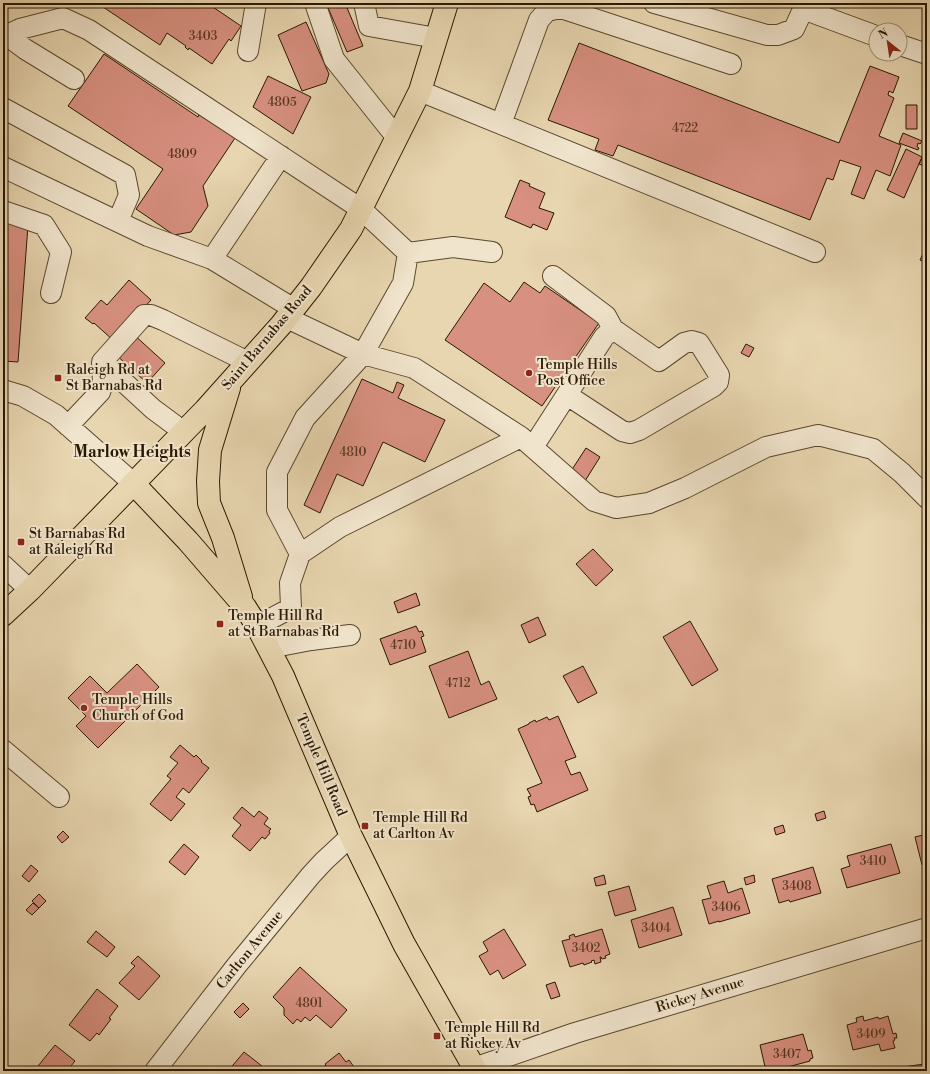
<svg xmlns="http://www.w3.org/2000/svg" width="930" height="1074" font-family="'Libre Bodoni',serif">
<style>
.building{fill:#d89080;stroke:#291801}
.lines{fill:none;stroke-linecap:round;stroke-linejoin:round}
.minor-casing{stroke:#59482d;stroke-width:22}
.major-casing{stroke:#291801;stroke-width:24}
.minor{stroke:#f0e4cc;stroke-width:20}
.major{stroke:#e8d6b0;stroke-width:22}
.poi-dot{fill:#8f2418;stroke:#f0e4cc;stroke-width:1.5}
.labels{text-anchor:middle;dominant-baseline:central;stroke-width:4;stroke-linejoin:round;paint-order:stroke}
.number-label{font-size:12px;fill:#553621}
.street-label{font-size:14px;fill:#291801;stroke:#f0e4cc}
.poi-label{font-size:14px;fill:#291801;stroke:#f0e4cc;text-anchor:start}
.quarter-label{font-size:16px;font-weight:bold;fill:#291801;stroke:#f0e4cc}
</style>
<rect width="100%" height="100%" fill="#e8d6b0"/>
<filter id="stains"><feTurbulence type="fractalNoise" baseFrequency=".005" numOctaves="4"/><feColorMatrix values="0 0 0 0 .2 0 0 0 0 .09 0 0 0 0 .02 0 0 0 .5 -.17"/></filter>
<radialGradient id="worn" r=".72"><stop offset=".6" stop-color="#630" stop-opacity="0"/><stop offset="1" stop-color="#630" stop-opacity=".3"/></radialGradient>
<path class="building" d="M97,3H207L241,26L231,41L229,39L212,64L189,48L188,50L185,47L186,46L167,33L160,45Z
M326,3H345L363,46L347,52Z
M306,22L329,74L326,83L302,91L278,35Z
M579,43L839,143L870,66L899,77L893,93L889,91L888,95L894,98L879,136L901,145L890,176L876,170L864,199L851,194L861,167L840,160L833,180L827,178L810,220L618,145L613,156L595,150L599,139L548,120Z
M104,54L198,117L199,114L235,138L203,186L208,206L191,232L174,235L136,209L163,169L68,106Z
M268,76L311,97L293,134L253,107Z
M906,105H917V129H906Z
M903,133L922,141L920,144L918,143L917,147L919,148L918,150L899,143Z
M906,149L922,157L904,198L887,190Z
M923,156L927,158V167L919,164Z
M520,180L530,184L529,186L545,193L539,208L554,213L547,230L533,224L531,228L505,217Z
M3,223L28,225L18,362L3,361Z
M927,245V263L920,260Z
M129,280L151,300L114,341L94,323L93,324L85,318L101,300L107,305Z
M524,282L540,293L545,286L599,323L542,406L445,340L484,283L510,302Z
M132,333L165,363L147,383L114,353Z
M746,344L754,348L749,357L741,353Z
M362,379L393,393L397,382L404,385L398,398L445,420L425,462L383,442L363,486L337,474L320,513L304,505Z
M586,448L600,457L585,481L571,471Z
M593,549L613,570L596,586L576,564Z
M416,593L420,605L398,613L394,602Z
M538,617L546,635L529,643L521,625Z
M690,621L718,670L692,686L663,637Z
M416,626L419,632L422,631L424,636L421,637L426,652L390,665L380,639Z
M468,651L481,685L489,681L497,699L449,718L429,666Z
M137,664L159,687L98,748L76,726L86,716L68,698L90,676L107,693Z
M583,666L597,693L578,703L563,676Z
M558,716L576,757L565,761L571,775L580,772L588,790L537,812L534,804L531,805L528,797L531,796L527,789L542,783L518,729L529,724V723L535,720L536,722L547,717L549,720Z
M180,745L194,757L196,755L202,761L201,762L209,768L189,793L183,788L176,797L185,804L171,821L150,804L171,779L167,776L178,763L170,757Z
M242,807L254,817L259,811L268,818L264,824L271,829L269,831L270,833L265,839L262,837L250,851L232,836L241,825L233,818Z
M824,811L826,818L817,821L815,814Z
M783,825L785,832L776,835L774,828Z
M63,831L69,837L62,843L57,837Z
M927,834V864L922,865L915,837Z
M184,844L199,857L185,875L169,862Z
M891,844L900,873L847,888L841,869L850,866L847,856Z
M31,865L38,871L29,882L22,876Z
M813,867L821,893L790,902L789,900L779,903L772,879Z
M604,875L606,884L596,886L594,878Z
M754,875L755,882L746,885L744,878Z
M724,881L728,893L742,888L750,913L719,922V921L709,924L702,900L711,898L707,886Z
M629,886L636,910L615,916L608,892Z
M39,894L46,901L39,908L32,901Z
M33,903L39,908L32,915L26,910Z
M673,907L682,935L639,948L631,920Z
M504,929L526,965L503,979L498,970L490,975L479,956L488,951L483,942Z
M602,929L610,954L605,956L606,958L602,959L601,957H600L601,962L595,964L594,960L591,961L592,962L584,965L583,963L570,967L562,941L570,939L569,936L574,934L575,937Z
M96,931L115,947L107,957L87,942Z
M138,956L160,976L139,1000L119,983L135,966L131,963Z
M300,967L347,1010L331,1028L316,1015L310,1021L305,1017L301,1022L297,1019L293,1024L284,1015V1008L273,997Z
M555,982L560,996L551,999L546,985Z
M97,989L118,1006L109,1018L111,1019L99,1035L97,1033L90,1041L69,1025Z
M243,1003L249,1009L240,1018L234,1012Z
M863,1016L864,1021L878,1017L879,1019L888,1016L893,1034L896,1033L897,1038H894L895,1040L893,1041L895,1048L881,1051L879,1044L853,1050L847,1025L857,1022L856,1018Z
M803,1034L808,1051L811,1050L813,1058L810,1059V1061L773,1071H766L760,1045Z
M55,1045L75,1061L67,1071H34Z
M244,1052L267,1070L266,1071H228Z
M339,1053L346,1062L349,1060L357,1071H318L326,1065L325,1064Z
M924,1064L925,1071H896V1068Z"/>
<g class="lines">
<g class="minor-casing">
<path id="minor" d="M315,3L334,59L397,138
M364,3L369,26L436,38
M654,3L767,35H778L794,29L806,3
M803,9L876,36
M6,35L25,49L74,79
M3,37L20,29L63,18L89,30L361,209L408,253L403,283L363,354L305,418L277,472V510L300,554
M900,45L927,54
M248,51L256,3
M420,91L815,252
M3,108L125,175L129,195L118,221
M501,124L539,20L547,11L561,8L731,64
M3,167L148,236L212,259L294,309
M3,211L44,225L61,252L51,293
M408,253L453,247L492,252
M212,259L281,156
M553,276L606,316L613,329
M287,318L363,354L414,368L521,437L594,501L616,508L649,503L685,488L766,447L818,435L873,449L902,473L927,498
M102,362L153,409L184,432
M3,390L23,396L56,415L133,483
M68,426L100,392L103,383L102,362L144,315H151L163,320L248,362
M533,447L604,337L613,329L659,361L684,343L692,341L699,343L719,375L718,382L714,386L639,430L630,433L622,431L567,395
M3,565L30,590
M257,626L291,608L290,583L300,554L340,527L521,437
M269,648L311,640L350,635
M3,750L59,797
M474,1068L575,1033L927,928
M155,1071L237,965L311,875L324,861L351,836"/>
</g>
<g class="major-casing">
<path id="major" d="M229,388L210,450L208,481L209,503L223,538L241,597
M133,483L188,541L245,607L257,626L283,676L351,836L380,895L404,944L476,1071
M3,615L30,590L205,410L281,325L311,287L351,229L420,91L447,3"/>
</g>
<use href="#minor" class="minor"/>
<use href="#major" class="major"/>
</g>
<g class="poi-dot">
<circle cx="529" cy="373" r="4"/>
<rect x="54" y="374" width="8" height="8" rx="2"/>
<rect x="17" y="538" width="8" height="8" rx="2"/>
<rect x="216" y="620" width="8" height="8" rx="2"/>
<circle cx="84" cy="708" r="4"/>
<rect x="361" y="822" width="8" height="8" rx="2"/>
<rect x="433" y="1032" width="8" height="8" rx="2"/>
</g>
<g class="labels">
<g class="number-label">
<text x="203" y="36">3403</text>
<text x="282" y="102">4805</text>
<text x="685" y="128">4722</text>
<text x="182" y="154">4809</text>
<text x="353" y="452">4810</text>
<text x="403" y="645">4710</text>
<text x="458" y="683">4712</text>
<text x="873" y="861">3410</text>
<text x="797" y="886">3408</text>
<text x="726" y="907">3406</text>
<text x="656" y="928">3404</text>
<text x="586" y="948">3402</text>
<text x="309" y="1003">4801</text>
<text x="871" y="1034">3409</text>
<text x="787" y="1054">3407</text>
</g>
<g class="street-label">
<text transform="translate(267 338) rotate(-50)">Saint Barnabas Road</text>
<text transform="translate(321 765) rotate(67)">Temple Hill Road</text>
<text transform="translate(250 950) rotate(-51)">Carlton Avenue</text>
<text transform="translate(700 995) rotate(-17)">Rickey Avenue</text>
</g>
<g class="poi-label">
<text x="537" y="365">Temple Hills<tspan x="537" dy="16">Post Office</tspan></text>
<text x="66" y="370">Raleigh Rd at<tspan x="66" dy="16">St Barnabas Rd</tspan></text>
<text x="29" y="534">St Barnabas Rd<tspan x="29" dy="16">at Raleigh Rd</tspan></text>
<text x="228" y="616">Temple Hill Rd<tspan x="228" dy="16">at St Barnabas Rd</tspan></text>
<text x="92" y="700">Temple Hills<tspan x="92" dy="16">Church of God</tspan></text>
<text x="373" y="818">Temple Hill Rd<tspan x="373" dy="16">at Carlton Av</tspan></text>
<text x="445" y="1028">Temple Hill Rd<tspan x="445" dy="16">at Rickey Av</tspan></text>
</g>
<g class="quarter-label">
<text x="132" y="452">Marlow Heights</text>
</g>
</g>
<rect width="930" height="1074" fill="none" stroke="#e8d6b0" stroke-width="16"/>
<rect x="4" y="4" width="922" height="1066" fill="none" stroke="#291801" stroke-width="2"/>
<rect x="8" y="8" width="914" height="1058" fill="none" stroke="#291801"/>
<g transform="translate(888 42) rotate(330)"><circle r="19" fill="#f0e4cc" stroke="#a0927b"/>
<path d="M0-3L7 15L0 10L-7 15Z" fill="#8f2418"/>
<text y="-6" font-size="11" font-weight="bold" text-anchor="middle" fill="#291801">N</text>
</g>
<rect width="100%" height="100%" filter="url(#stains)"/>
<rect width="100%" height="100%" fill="url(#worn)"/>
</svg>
